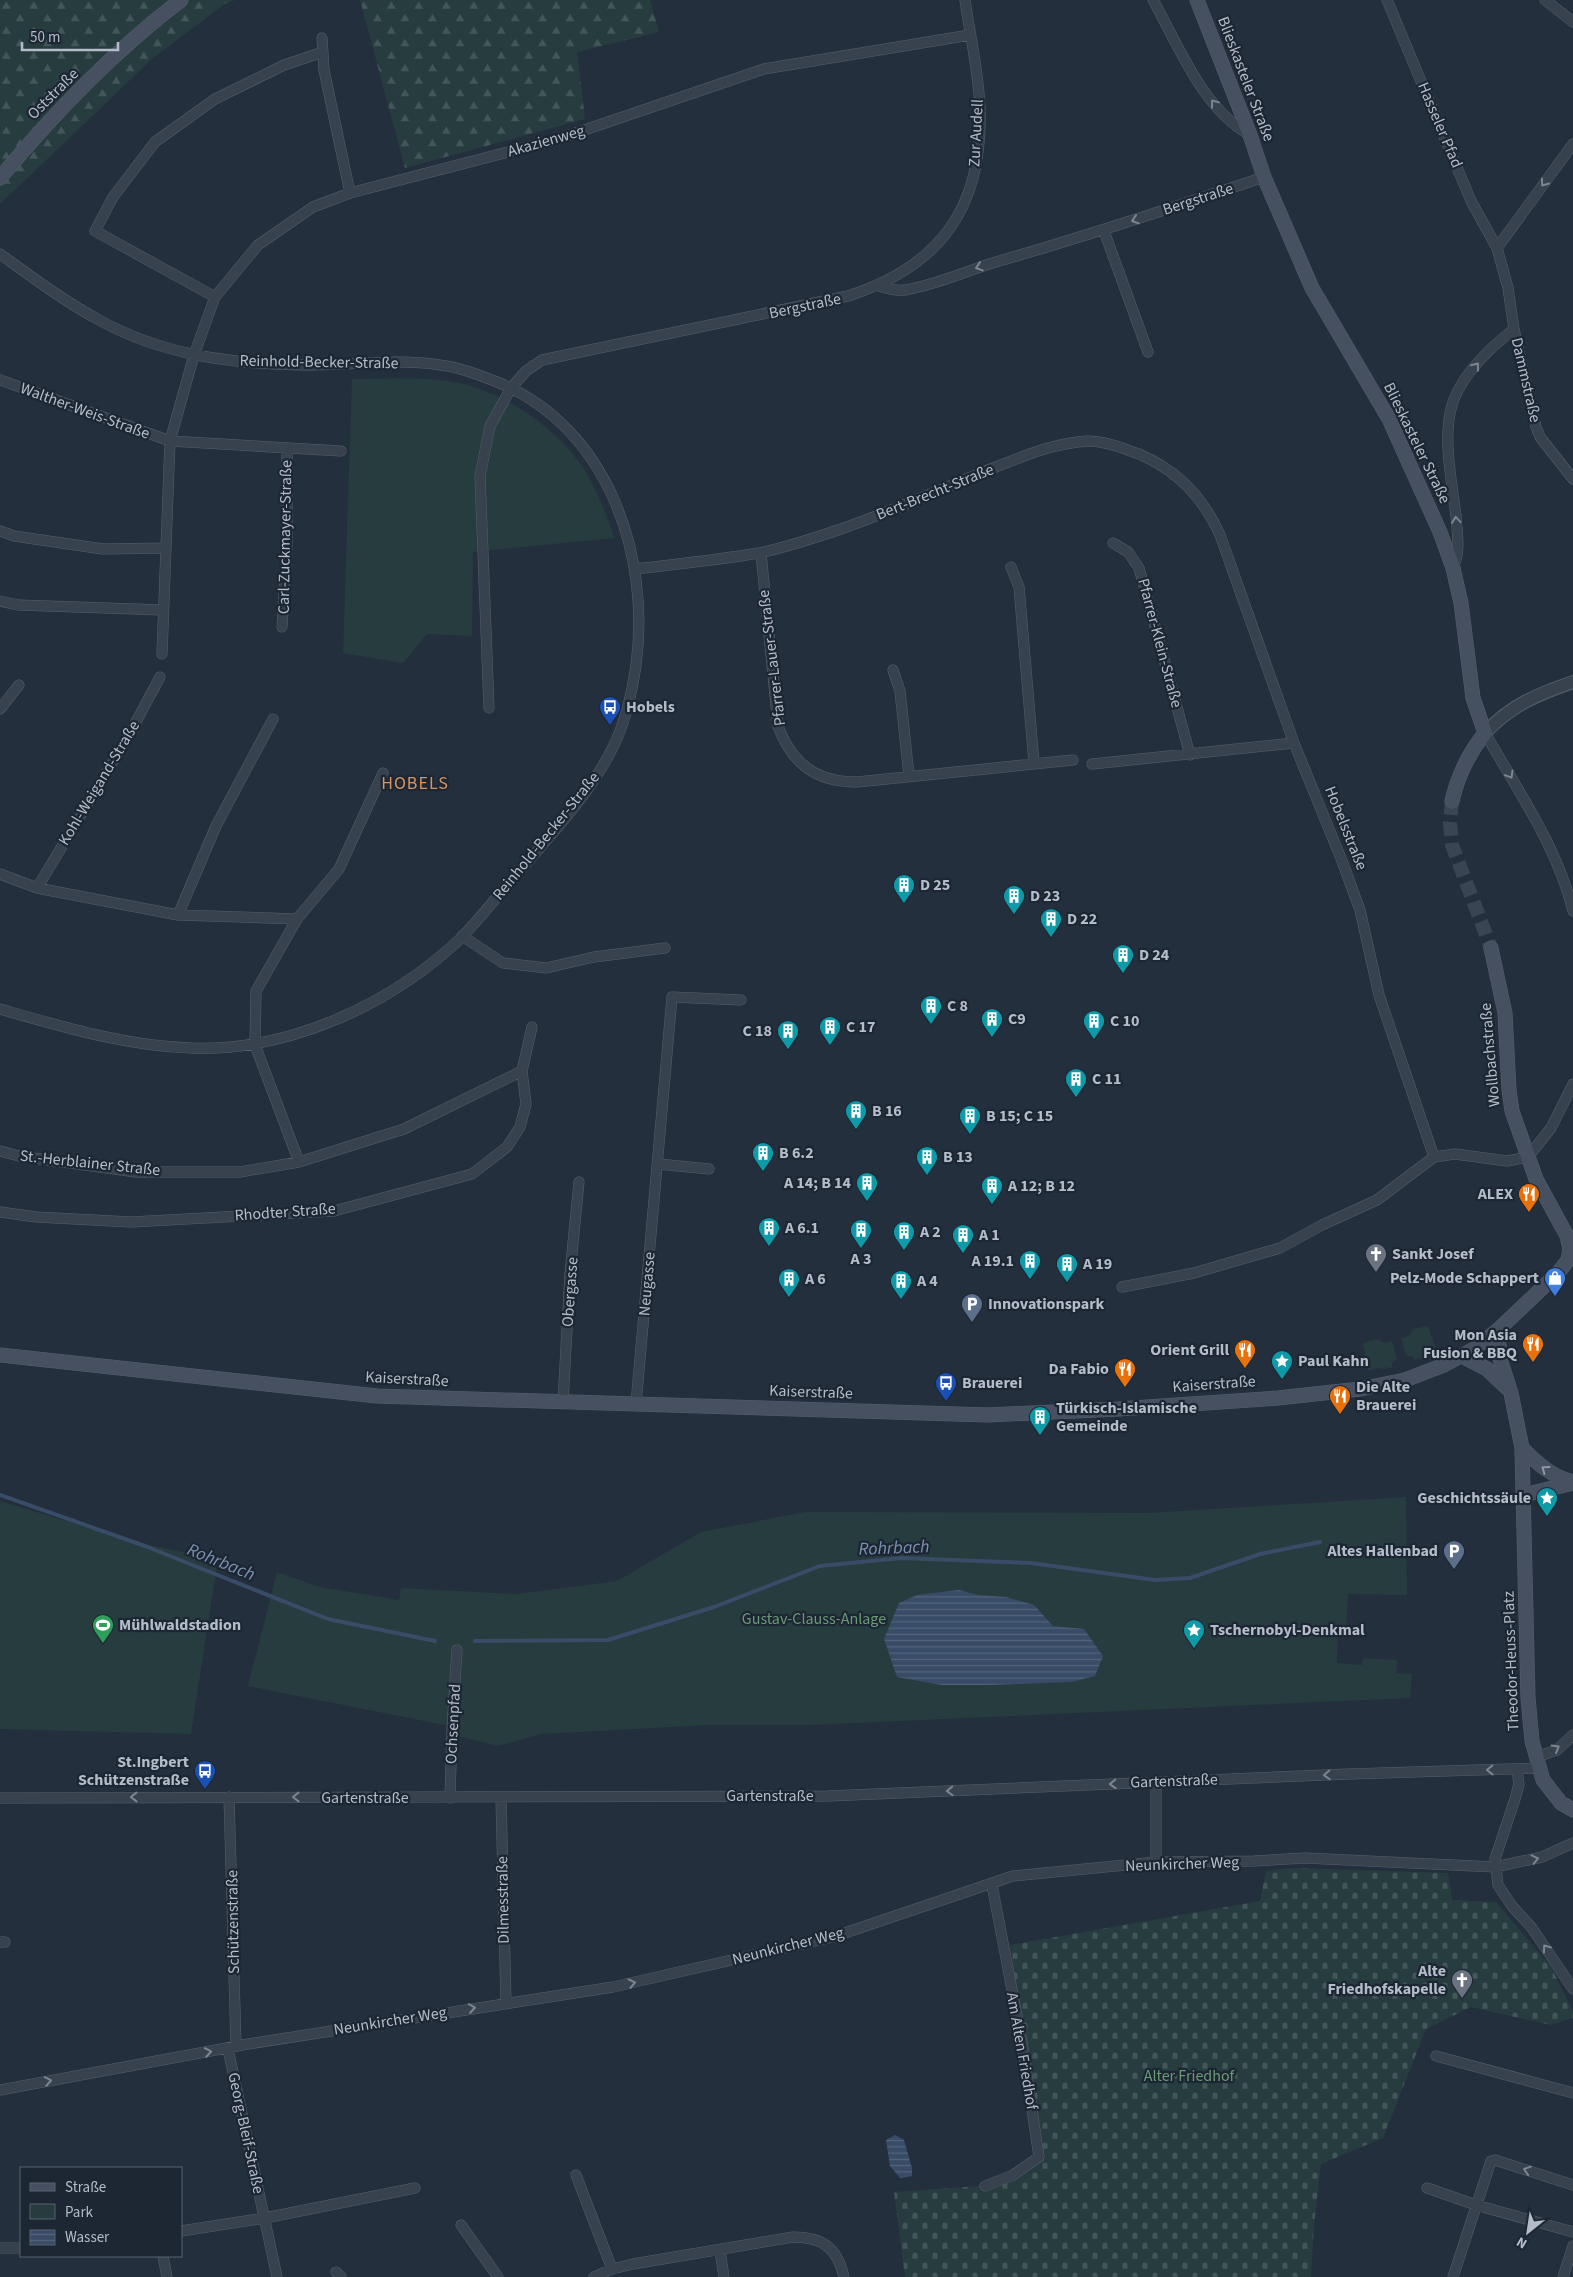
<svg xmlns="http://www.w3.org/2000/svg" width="1573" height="2277" font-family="'Source Sans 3',sans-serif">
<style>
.green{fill:#263c3f}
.forest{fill:url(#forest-firs)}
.cemetery{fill:url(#cemetery-stones)}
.water{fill:url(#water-rules)}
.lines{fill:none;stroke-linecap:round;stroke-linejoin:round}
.stream{stroke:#394c67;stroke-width:4}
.secondary-tunnel{stroke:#3a4453;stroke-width:14;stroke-dasharray:14 7;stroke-linecap:butt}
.minor-casing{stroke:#565f6c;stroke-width:11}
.tertiary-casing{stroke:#565f6c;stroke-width:14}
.secondary-casing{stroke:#565f6c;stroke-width:15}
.minor{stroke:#38414e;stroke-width:10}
.tertiary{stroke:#38414e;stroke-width:12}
.secondary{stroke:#465061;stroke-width:14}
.oneway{stroke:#7c8592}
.oneway2{stroke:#8e96a5}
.labels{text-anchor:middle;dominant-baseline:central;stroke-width:4.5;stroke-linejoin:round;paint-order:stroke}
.street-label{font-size:16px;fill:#b4bcc9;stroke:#1d2633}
.poi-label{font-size:16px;font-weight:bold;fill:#b4bcc9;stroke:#1d2633;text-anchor:start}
.park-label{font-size:16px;fill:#6b9a76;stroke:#1d2633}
.neighbourhood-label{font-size:18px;letter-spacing:1px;fill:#d59563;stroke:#1d2633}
.water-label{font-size:18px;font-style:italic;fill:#7c92b1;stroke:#1d2633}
</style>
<defs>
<pattern id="forest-firs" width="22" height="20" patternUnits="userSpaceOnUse" patternTransform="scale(1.25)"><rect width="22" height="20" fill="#263c3f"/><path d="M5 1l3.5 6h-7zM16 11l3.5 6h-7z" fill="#435659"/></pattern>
<pattern id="cemetery-stones" width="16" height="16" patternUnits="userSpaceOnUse" patternTransform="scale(1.25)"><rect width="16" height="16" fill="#263c3f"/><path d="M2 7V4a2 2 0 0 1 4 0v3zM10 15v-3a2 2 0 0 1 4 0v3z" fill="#435659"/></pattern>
<pattern id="water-rules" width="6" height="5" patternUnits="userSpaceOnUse" patternTransform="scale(1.25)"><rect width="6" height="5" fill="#394c67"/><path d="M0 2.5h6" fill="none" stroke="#53647b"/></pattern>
</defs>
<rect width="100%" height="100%" fill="#242f3e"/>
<path class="green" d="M352,379C385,379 421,376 454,382C502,390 557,428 584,469C597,490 606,514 615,538L473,552L472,636L427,634L403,663L343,653Z
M1428,1326L1437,1352L1429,1353L1421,1359L1419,1357L1414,1361L1413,1357L1406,1356L1401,1338L1409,1336L1413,1329Z
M1378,1339L1384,1343L1392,1341L1397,1359L1392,1363V1368H1388L1386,1366L1385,1369L1376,1368L1368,1371L1363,1343Z
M1406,1497L1407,1595L1348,1594L1346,1632H1338L1337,1663L1362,1665L1363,1658L1397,1660L1396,1673L1412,1674L1410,1698L811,1725H709L542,1734L498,1746L453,1735L454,1727L248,1686L277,1572L320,1587L399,1600L401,1588L517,1594L617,1581L701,1532L805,1512L1147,1513Z
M0,1501L143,1544L218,1559L191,1734L0,1729Z"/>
<path class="forest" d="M0,0H235L226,3L153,58L0,204Z
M360,0H650L659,32L577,52L585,119L405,168Z"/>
<path class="cemetery" d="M1294,1868L1448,1873L1452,1900L1496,1902L1551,1967L1573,2011V2018L1551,2025L1471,2007L1426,2029L1383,2138L1321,2164L1314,2225L1311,2277H905L894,2192L993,2185L1040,2158L1010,1945L1260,1901L1266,1871Z"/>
<path class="water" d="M959,1590L978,1595L1006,1597L1034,1605L1053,1626L1084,1629L1103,1656L1095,1676L1072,1682L988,1685H942L897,1677L884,1639L899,1603L917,1595Z
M895,2135L904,2140L912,2168V2176L900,2178L890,2166L886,2140Z"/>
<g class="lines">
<path class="stream" d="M0,1495L145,1546L328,1619L435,1641
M475,1641L608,1640L714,1607L820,1566L901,1558L1031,1563L1155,1580L1190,1578L1260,1554L1320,1542"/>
<path class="secondary-tunnel" d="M1452,801L1450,823L1452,845L1491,948"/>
<g class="minor-casing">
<path id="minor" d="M1153,0C1179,46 1202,108 1250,135
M1387,0L1471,201L1497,248L1508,288L1514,329L1536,427L1540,437L1573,479
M1545,0L1573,22
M322,38L324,70L350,193
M1104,231L1148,352
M1497,248L1573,144
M0,254C32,277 64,301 99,320C162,355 232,364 304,365C348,366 395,358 440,365C459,367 479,375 497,382C607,426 651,554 636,665C632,693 626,721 613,747C590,794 551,835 516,875C497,896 480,919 460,939C390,1005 288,1052 191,1048C126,1046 63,1027 0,1009
M879,286C888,289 896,291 905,290C936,285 966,271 996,262C1086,236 1175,207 1264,177
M215,297L95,231L113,197L155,142L215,99L284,65L323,52
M0,380L170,441L341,451
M0,531L14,536L103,549L166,548
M1113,543L1128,552L1139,568L1190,755
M761,553L778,726C792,764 816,782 857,782L1073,760
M1011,567L1019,587L1034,763
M1453,568C1461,552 1457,533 1456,516C1452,483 1443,440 1451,409C1458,378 1490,348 1514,329
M635,569C676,564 718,560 759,553C784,548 811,539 835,531C886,514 934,492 983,472C1017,459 1051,443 1088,441C1100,441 1114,445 1125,449C1169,463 1201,492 1220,535L1294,743L1342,861L1360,910L1379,995L1434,1157
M0,601L18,605L163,610
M282,627L287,546V448
M162,654L170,441L194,355L215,297L258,245L313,207L350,193L558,139L764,69L970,35
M893,670L900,691L909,776
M489,708L480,476L490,426L511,388L526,371L542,360L848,296C941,266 983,207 980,109C979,73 970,36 965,0
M0,709L19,685
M1485,733C1518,791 1557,846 1573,911
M1092,764L1294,743
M0,874L37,888L129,735L160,677
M37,888L178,915L297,919
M178,915L216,826L273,719
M462,936L503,963L546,968L594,957L665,948
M0,1151L19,1156L136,1172H240L299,1162L404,1129L522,1071L532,1027
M299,1162L255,1045L256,991L297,919L339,869L383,773
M658,1164L709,1169
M0,1212L36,1217L131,1222L334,1211L472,1174L507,1147L520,1127L526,1104L522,1071
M1122,1287L1194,1273L1280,1248L1322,1225L1377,1200L1434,1157L1455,1154L1507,1161L1528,1157L1551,1128L1573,1084
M563,1402L570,1274L579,1182
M636,1404L672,997L741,1000
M1536,1757L1557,1750L1573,1735
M1517,1770L1519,1784L1515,1799L1495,1859L1498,1885L1512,1906L1532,1928L1573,1989
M1156,1782V1862
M229,1797L236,2046
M0,1798L828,1796L1349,1774L1539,1768
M450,1798L452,1729L457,1650
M501,1798L506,2002
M0,1942H5
M228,2049L277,2277
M1436,2056L1573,2093
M0,2090L248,2044L613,1987L833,1937L1013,1876L1156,1862L1254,1861L1305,1858L1495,1867L1542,1857L1573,1843
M576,2175L612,2269
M985,2186L1013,2175L1039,2157L1022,2042L992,1885
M1427,2188L1476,2205L1573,2232
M461,2225L498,2277
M181,2231L265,2218L415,2188
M0,2248H21
M720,2251L724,2277
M163,2256L167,2277
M336,2272L341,2277
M594,2277L612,2269L633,2264L793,2237C822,2237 837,2247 844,2277
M1453,2277L1491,2161L1495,2160L1573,2185
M1563,2277L1573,2246"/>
</g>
<g class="tertiary-casing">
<path id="tertiary" d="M1485,733C1511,705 1538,694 1573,682"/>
</g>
<g class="secondary-casing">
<path id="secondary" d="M1197,0L1250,135L1264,177L1312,288L1389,419L1440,532L1453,568L1461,603L1473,698L1485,733C1468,754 1458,775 1452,801
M0,178C54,113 114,51 181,0
M1498,1330L1500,1359L1511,1393L1522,1448L1528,1698L1532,1741L1543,1780L1561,1803L1573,1810
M0,1355L377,1396L988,1415L1118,1409L1278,1398L1360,1389L1405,1380L1444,1365L1474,1349L1498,1330L1558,1273L1568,1260L1570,1249L1567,1236L1536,1179L1512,1111L1509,1090L1505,1013L1491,948
M1462,1356L1487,1369L1507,1388
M1522,1448C1538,1464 1551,1476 1573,1482
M1524,1495L1573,1483"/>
</g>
<use href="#minor" class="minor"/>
<use href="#tertiary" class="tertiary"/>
<use href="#secondary" class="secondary"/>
</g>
<defs><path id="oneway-chevron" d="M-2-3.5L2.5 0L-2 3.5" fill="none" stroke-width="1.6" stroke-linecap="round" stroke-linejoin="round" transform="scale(1.25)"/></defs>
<g class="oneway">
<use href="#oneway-chevron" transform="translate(1214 103) rotate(-127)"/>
<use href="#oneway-chevron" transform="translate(1544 183) rotate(126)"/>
<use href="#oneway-chevron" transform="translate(1135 220) rotate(162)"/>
<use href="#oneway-chevron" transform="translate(979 267) rotate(162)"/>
<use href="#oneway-chevron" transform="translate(1476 366) rotate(-52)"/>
<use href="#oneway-chevron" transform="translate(1456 520) rotate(-95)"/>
<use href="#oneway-chevron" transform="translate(1510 775) rotate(59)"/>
<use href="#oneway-chevron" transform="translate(1556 1748) rotate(-30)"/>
<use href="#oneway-chevron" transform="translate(1490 1770) rotate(179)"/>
<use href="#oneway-chevron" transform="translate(1327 1775) rotate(177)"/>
<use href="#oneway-chevron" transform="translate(1113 1784) rotate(178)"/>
<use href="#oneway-chevron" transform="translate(950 1791) rotate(178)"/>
<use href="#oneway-chevron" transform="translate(134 1797) rotate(180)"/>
<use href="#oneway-chevron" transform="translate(296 1797) rotate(-180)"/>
<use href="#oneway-chevron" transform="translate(1535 1859) rotate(-13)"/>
<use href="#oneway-chevron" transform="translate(1546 1948) rotate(-126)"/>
<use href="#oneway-chevron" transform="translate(632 1983) rotate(-13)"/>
<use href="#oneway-chevron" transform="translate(472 2008) rotate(-9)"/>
<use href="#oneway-chevron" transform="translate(208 2052) rotate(-10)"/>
<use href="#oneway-chevron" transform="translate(48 2081) rotate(-10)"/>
<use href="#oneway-chevron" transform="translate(1527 2170) rotate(-162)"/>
</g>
<use class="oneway2" href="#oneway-chevron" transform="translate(1545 1469) rotate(-144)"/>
<defs>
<g id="bus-pin" transform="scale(1.125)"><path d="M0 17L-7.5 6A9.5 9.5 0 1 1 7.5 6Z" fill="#1a4fb4" stroke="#1d2633"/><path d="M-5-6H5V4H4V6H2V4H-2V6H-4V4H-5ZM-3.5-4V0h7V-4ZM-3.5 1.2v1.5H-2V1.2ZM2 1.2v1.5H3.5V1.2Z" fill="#fff"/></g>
<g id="building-pin" transform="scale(1.125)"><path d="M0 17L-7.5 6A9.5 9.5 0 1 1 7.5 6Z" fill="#0f9aa8" stroke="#1d2633"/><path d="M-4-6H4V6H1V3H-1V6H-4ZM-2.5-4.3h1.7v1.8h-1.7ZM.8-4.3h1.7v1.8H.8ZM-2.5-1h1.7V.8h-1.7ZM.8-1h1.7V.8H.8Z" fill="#fff"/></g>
<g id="restaurant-pin" transform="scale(1.125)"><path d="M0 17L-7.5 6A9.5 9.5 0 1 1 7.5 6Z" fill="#e8710a" stroke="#1d2633"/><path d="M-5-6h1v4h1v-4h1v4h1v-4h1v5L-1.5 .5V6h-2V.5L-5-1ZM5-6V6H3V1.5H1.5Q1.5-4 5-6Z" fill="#fff"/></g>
<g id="church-pin" transform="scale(1.125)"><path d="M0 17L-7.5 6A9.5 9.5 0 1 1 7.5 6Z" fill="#6b7280" stroke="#1d2633"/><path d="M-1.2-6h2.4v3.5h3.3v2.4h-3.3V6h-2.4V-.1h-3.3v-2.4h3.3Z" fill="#fff"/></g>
<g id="shop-pin" transform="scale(1.125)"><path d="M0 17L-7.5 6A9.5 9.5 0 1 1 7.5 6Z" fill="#3f7fe0" stroke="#1d2633"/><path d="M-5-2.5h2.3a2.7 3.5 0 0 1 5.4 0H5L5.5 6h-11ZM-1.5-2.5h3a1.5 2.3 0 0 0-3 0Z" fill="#fff"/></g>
<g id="parking-pin" transform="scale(1.125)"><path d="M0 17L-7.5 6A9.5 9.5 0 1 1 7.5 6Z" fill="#5c6f8a" stroke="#1d2633"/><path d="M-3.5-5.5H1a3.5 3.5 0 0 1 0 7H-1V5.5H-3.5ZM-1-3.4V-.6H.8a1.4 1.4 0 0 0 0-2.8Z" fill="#fff"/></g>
<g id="sight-pin" transform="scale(1.125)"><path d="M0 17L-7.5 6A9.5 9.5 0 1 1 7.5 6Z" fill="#0f9aa8" stroke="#1d2633"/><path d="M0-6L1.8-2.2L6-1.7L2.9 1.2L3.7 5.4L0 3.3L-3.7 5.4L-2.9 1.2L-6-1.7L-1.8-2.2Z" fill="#fff"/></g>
<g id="stadium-pin" transform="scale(1.125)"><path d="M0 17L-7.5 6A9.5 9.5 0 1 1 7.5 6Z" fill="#2e9e5b" stroke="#1d2633"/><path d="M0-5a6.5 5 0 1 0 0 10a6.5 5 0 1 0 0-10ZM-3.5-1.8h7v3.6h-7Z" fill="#fff"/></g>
</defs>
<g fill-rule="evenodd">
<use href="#bus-pin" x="610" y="707"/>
<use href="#building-pin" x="904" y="885"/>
<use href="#building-pin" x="1014" y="896"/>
<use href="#building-pin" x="1051" y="919"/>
<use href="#building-pin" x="1123" y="955"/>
<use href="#building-pin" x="931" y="1006"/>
<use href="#building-pin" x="992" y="1019"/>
<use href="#building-pin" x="1094" y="1021"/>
<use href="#building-pin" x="830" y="1027"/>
<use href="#building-pin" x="788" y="1031"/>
<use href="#building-pin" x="1076" y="1079"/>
<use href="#building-pin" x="856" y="1111"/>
<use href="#building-pin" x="970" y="1116"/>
<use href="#building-pin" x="763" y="1153"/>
<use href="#building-pin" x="927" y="1157"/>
<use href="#building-pin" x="867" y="1183"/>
<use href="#building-pin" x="992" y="1186"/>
<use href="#restaurant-pin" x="1529" y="1194"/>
<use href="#building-pin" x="769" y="1228"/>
<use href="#building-pin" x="861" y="1230"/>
<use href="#building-pin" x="904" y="1232"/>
<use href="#building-pin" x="963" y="1235"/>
<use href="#church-pin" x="1376" y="1254"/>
<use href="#building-pin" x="1030" y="1261"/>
<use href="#building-pin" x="1067" y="1264"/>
<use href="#shop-pin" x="1555" y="1278"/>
<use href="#building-pin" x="789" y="1279"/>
<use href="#building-pin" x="901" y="1281"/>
<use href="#parking-pin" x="972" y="1304"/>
<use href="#restaurant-pin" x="1533" y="1344"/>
<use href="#restaurant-pin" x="1245" y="1350"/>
<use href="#sight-pin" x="1282" y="1361"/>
<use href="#restaurant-pin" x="1125" y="1369"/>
<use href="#bus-pin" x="946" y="1383"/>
<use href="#restaurant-pin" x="1340" y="1396"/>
<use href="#building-pin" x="1040" y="1417"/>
<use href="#sight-pin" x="1547" y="1498"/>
<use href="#parking-pin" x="1454" y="1551"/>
<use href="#stadium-pin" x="103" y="1625"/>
<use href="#sight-pin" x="1194" y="1630"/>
<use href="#bus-pin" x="205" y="1771"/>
<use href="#church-pin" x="1462" y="1980"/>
</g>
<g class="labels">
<g class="street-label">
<text transform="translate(1246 79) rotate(69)">Blieskasteler Straße</text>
<text transform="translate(53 94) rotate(-45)">Oststraße</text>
<text transform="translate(1440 125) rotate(67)">Hasseler Pfad</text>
<text transform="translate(976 133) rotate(-87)">Zur Audell</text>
<text transform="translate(546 141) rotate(-16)">Akazienweg</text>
<text transform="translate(1198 199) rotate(-18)">Bergstraße</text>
<text transform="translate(805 306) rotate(-12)">Bergstraße</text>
<text transform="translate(319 362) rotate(1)">Reinhold-Becker-Straße</text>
<text transform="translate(1526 380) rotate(77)">Dammstraße</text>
<text transform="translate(85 411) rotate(20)">Walther-Weis-Straße</text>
<text transform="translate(1417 443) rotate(64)">Blieskasteler Straße</text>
<text transform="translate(935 492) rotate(-22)">Bert-Brecht-Straße</text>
<text transform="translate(285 537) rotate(-89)">Carl-Zuckmayer-Straße</text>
<text transform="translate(1160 643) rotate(75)">Pfarrer-Klein-Straße</text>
<text transform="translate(772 658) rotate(-97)">Pfarrer-Lauer-Straße</text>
<text transform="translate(99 783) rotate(-59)">Kohl-Weigand-Straße</text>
<text transform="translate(1346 828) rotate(68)">Hobelsstraße</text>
<text transform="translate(546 836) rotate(-51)">Reinhold-Becker-Straße</text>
<text transform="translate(1490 1055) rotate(-95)">Wollbachstraße</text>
<text transform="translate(90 1163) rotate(6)">St.-Herblainer Straße</text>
<text transform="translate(285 1212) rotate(-4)">Rhodter Straße</text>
<text transform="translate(647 1284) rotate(-85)">Neugasse</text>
<text transform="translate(570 1292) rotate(-86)">Obergasse</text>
<text transform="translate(407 1379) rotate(3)">Kaiserstraße</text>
<text transform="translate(1214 1384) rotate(-4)">Kaiserstraße</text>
<text transform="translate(811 1392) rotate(2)">Kaiserstraße</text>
<text transform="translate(1511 1661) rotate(-92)">Theodor-Heuss-Platz</text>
<text transform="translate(453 1724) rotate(-87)">Ochsenpfad</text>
<text transform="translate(1174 1781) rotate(-2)">Gartenstraße</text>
<text x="770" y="1796">Gartenstraße</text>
<text x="365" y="1798">Gartenstraße</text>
<text transform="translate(1182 1864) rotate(-2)">Neunkircher Weg</text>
<text transform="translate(503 1900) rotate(-91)">Dilmesstraße</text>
<text transform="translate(233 1922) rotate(-91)">Schützenstraße</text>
<text transform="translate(788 1946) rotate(-14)">Neunkircher Weg</text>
<text transform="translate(390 2021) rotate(-9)">Neunkircher Weg</text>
<text transform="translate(1022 2051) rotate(80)">Am Alten Friedhof</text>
<text transform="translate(246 2133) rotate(78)">Georg-Bleif-Straße</text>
</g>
<g class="poi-label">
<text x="626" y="707">Hobels</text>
<text x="920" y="885">D 25</text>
<text x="1030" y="896">D 23</text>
<text x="1067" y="919">D 22</text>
<text x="1139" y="955">D 24</text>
<text x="947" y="1006">C 8</text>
<text x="1008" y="1019">C9</text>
<text x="1110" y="1021">C 10</text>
<text x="846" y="1027">C 17</text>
<text x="772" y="1031" text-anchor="end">C 18</text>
<text x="1092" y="1079">C 11</text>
<text x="872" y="1111">B 16</text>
<text x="986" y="1116">B 15; C 15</text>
<text x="779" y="1153">B 6.2</text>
<text x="943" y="1157">B 13</text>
<text x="851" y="1183" text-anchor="end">A 14; B 14</text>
<text x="1008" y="1186">A 12; B 12</text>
<text x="1513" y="1194" text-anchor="end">ALEX</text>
<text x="785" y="1228">A 6.1</text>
<text x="920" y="1232">A 2</text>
<text x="979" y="1235">A 1</text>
<text x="1392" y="1254">Sankt Josef</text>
<text x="861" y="1259" text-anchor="middle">A 3</text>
<text x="1014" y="1261" text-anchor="end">A 19.1</text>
<text x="1083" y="1264">A 19</text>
<text x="1539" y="1278" text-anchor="end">Pelz-Mode Schappert</text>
<text x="805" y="1279">A 6</text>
<text x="917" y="1281">A 4</text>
<text x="988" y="1304">Innovationspark</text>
<text x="1517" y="1335" text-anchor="end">Mon Asia<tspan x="1517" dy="18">Fusion &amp; BBQ</tspan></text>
<text x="1229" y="1350" text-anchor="end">Orient Grill</text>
<text x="1298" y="1361">Paul Kahn</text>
<text x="1109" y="1369" text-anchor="end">Da Fabio</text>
<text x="962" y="1383">Brauerei</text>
<text x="1356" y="1387">Die Alte<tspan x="1356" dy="18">Brauerei</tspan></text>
<text x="1056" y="1408">Türkisch-Islamische<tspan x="1056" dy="18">Gemeinde</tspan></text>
<text x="1531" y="1498" text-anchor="end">Geschichtssäule</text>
<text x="1438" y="1551" text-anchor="end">Altes Hallenbad</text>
<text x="119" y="1625">Mühlwaldstadion</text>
<text x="1210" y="1630">Tschernobyl-Denkmal</text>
<text x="189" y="1762" text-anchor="end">St.Ingbert<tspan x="189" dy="18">Schützenstraße</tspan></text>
<text x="1446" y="1971" text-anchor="end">Alte<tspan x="1446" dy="18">Friedhofskapelle</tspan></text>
</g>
<g class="park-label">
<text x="814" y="1619">Gustav-Clauss-Anlage</text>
<text x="1189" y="2076">Alter Friedhof</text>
</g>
<g class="neighbourhood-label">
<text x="415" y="783">HOBELS</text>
</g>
<g class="water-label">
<text transform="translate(894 1548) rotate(-2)">Rohrbach</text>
<text transform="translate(221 1562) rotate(22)">Rohrbach</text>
</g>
</g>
<rect x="20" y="2167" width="162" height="90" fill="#1d2633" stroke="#59626f"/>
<rect x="30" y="2183" width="25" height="8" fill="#465061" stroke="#59626f"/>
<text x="65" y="2192" font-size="15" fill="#b4bcc9">Straße</text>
<rect x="30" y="2204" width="25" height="15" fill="#263c3f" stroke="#59626f"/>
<text x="65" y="2217" font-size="15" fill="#b4bcc9">Park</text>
<rect x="30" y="2230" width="25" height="15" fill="url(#water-rules)" stroke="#59626f"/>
<text x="65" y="2242" font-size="15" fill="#b4bcc9">Wasser</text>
<g transform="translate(1528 2232) rotate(210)" stroke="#1d2633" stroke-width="4" paint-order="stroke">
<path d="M0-4L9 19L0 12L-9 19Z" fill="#b4bcc9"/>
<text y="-8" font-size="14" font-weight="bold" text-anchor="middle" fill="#b4bcc9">N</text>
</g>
<path d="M22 42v8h96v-8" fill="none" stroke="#b4bcc9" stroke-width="2.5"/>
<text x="30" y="42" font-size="15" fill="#b4bcc9" stroke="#1d2633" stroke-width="4" paint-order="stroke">50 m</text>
</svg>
